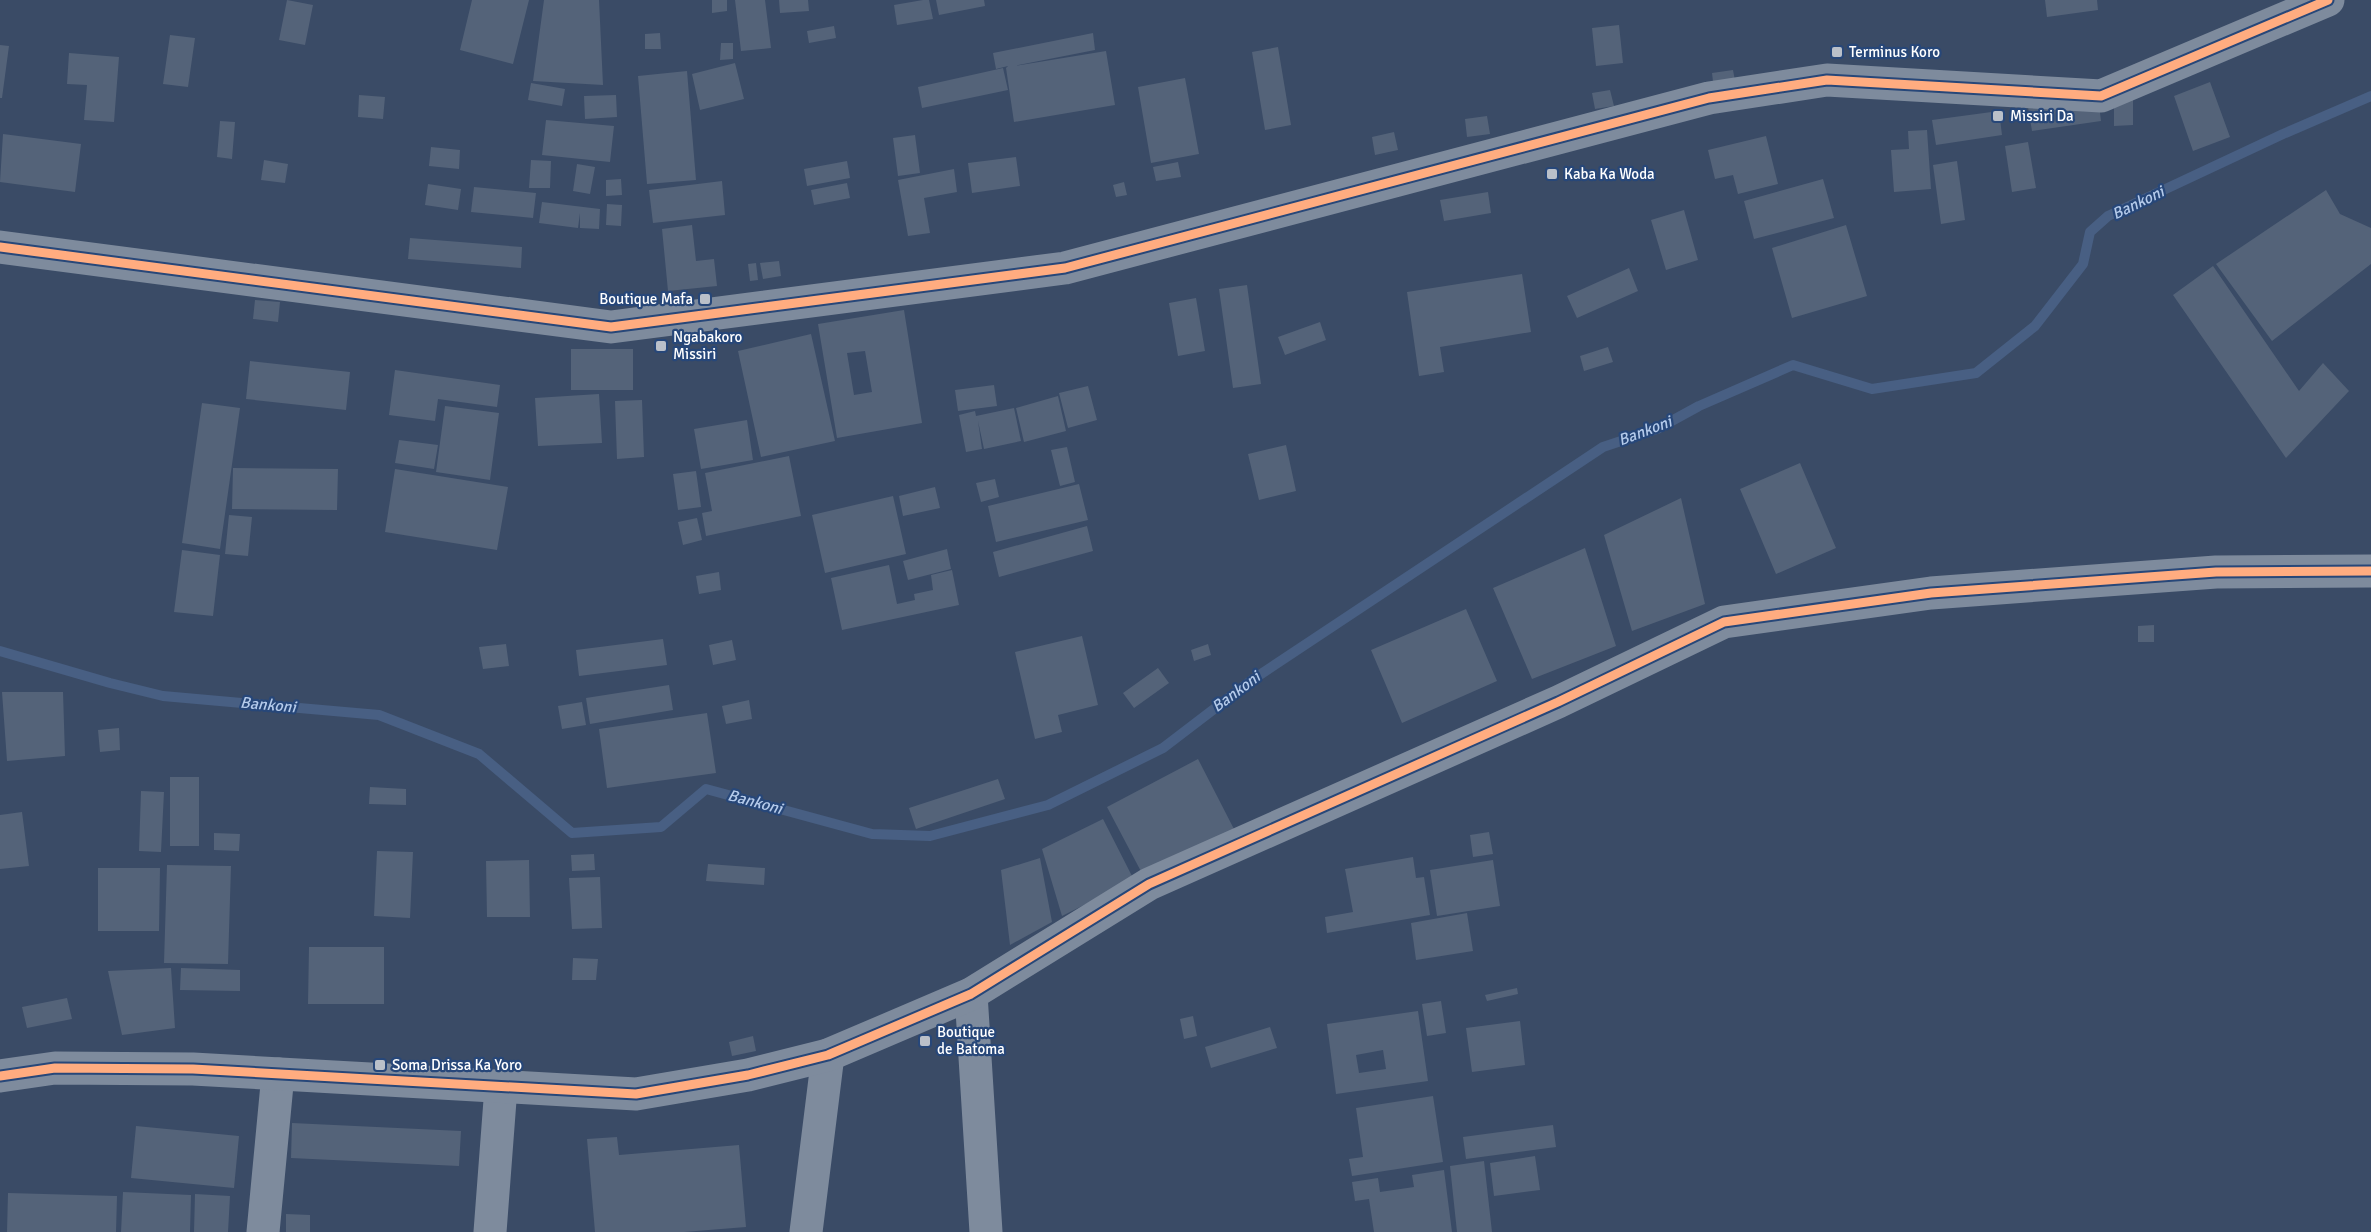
<svg xmlns="http://www.w3.org/2000/svg" width="2371" height="1232" font-family="Signika,sans-serif">
<style>
.lines{fill:none;stroke-linecap:round;stroke-linejoin:round}
.stream{stroke:#485f83;stroke-width:10}
.building{fill:#546379;fill-rule:evenodd}
.minor{stroke:#7e8b9d;stroke-width:33}
.tertiary{stroke:#7e8b9d;stroke-width:33}
.cycleway-casing{stroke:#274779;stroke-width:13}
.cycleway{stroke:#ffac80;stroke-width:9}
.poi-dot{fill:#bac0c9;stroke:#274779;stroke-width:2}
.labels{text-anchor:middle;dominant-baseline:central;stroke-width:4.5;stroke-linejoin:round;paint-order:stroke}
.poi-label{font-size:15px;fill:#fff;stroke:#274779;text-anchor:start}
.water-label{font-size:16px;font-style:italic;fill:#b5cbeb;stroke:#274779}
</style>
<rect width="100%" height="100%" fill="#3a4b66"/>
<g class="lines">
<path class="stream" d="M0,651L110,683L163,696L379,715L479,754L572,833L661,827L706,789L872,834L930,836L1048,805L1163,748L1252,680L1603,447L1657,429L1699,406L1793,365L1872,389L1976,373L2035,326L2083,264L2090,232L2108,216L2283,134L2371,96"/>
</g>
<path class="building" d="M287,0L313,5L305,45L279,40Z
M472,0H529L513,64L460,50Z
M544,0H599L603,85L533,81Z
M712,0H727V11L712,13Z
M735,0H765L771,48L741,51Z
M779,0H808L809,11L780,13Z
M923,0H929L933,19L897,25L894,5Z
M936,0H984L985,6L939,15Z
M2045,0H2097L2098,10L2047,17Z
M1619,25L1623,63L1596,66L1592,28Z
M834,26L836,38L809,43L807,31Z
M660,33L661,49H645V34Z
M1093,33L1095,50L1014,66L1106,51L1115,105L1014,122L1006,68L1008,66L996,69L993,53Z
M170,35L195,38L188,87L163,84Z
M721,43H733V59L720,60Z
M0,45L9,46L2,98H0Z
M1278,47L1291,125L1265,130L1252,52Z
M69,53L119,57L114,122L84,120L87,85L67,84Z
M735,63L744,99L700,110L692,74Z
M1003,68L1008,90L922,108L918,87Z
M1733,70L1736,86L1714,90L1712,73Z
M687,71L696,180L647,184L638,76Z
M1185,78L1199,154L1151,163L1138,87Z
M2210,82L2230,137L2193,151L2174,96Z
M531,83L565,89L562,106L528,100Z
M1610,90L1614,106L1595,109L1592,93Z
M359,95L385,97L383,119L358,117Z
M616,95L617,117L585,119L584,96Z
M2098,97L2101,121L2032,131L2028,107Z
M2114,100H2133V125L2114,126Z
M1999,111L2002,135L1936,145L1932,120Z
M1487,116L1490,134L1467,137L1465,119Z
M546,120L614,126L610,162L542,155Z
M220,121L235,122L232,159L217,157Z
M1927,130L1931,189L1894,192L1891,150L1909,149L1908,131Z
M1394,132L1398,150L1375,155L1372,137Z
M3,134L81,144L75,192L0,182Z
M915,135L920,173L898,176L893,138Z
M1766,136L1778,184L1738,194L1733,175L1715,179L1708,150Z
M2028,142L2036,188L2012,192L2005,146Z
M431,147L460,150L459,169L429,166Z
M1016,157L1020,186L972,193L968,163Z
M264,160L288,164L285,183L261,180Z
M531,160L551,161L550,188H529Z
M847,161L850,178L807,186L804,169Z
M1957,161L1965,220L1941,224L1933,165Z
M1178,162L1181,177L1156,181L1153,167Z
M577,164L595,167L590,194L573,191Z
M954,169L957,192L924,198L930,233L908,236L898,180Z
M621,179L622,195L606,196V180Z
M1823,179L1834,218L1754,239L1744,201Z
M722,181L725,215L653,223L649,190Z
M1124,182L1127,195L1116,197L1113,185Z
M847,183L850,198L814,205L811,190Z
M428,184L461,189L458,210L425,205Z
M474,187L536,193L533,218L471,212Z
M2326,190L2340,214L2371,228V264L2272,341L2216,264Z
M1488,192L1491,213L1444,221L1440,200Z
M542,202L600,209L599,229L580,228V213L578,228L539,223Z
M607,204L622,205L621,226L606,225Z
M1684,210L1698,260L1666,270L1651,220Z
M692,225L696,261L714,259L717,286L668,291L662,229Z
M1846,225L1867,296L1792,318L1772,248Z
M410,238L522,247L521,268L408,259Z
M779,261L781,276L763,279L760,263Z
M756,263L758,280L750,281L748,264Z
M2213,266L2299,391L2323,363L2349,391L2286,458L2173,295Z
M1629,268L1638,291L1577,318L1567,296Z
M1522,274L1531,332L1440,347L1444,372L1419,376L1407,292Z
M1247,285L1261,384L1233,388L1219,289Z
M1196,298L1205,351L1178,356L1169,303Z
M255,300L280,302L278,322L253,319Z
M904,310L922,423L837,438L818,324ZM865,351L872,392L854,395L847,353Z
M1320,322L1326,340L1285,355L1278,337Z
M811,334L835,441L761,457L738,351Z
M1608,347L1613,362L1584,371L1580,356Z
M571,349H633V390H571Z
M250,361L350,372L346,410L246,399Z
M395,370L500,385L497,407L438,399L435,421L389,415Z
M994,385L997,406L958,411L955,390Z
M1088,386L1097,420L1068,428L1059,393Z
M599,394L602,443L538,446L535,398Z
M1058,396L1066,431L1024,442L1016,408Z
M642,400L644,457L617,459L615,401Z
M202,403L240,408L220,549L182,543Z
M445,406L499,413L490,480L436,472Z
M1014,408L1021,441L984,449L978,421L982,449L966,452L959,415L975,411L976,416Z
M747,420L753,460L701,469L694,429Z
M399,440L438,445L434,469L395,463Z
M1286,445L1296,491L1259,500L1248,454Z
M1067,447L1075,482L1060,486L1051,450Z
M789,456L801,516L706,536L702,513L712,511L705,473Z
M1800,463L1836,548L1776,574L1740,489Z
M233,468L338,469L337,510L232,509Z
M395,469L508,487L497,550L385,532Z
M696,471L701,507L678,510L673,474Z
M995,479L999,497L981,502L976,483Z
M1079,484L1088,520L996,542L988,506Z
M935,487L940,508L903,516L899,496Z
M893,496L906,554L825,573L812,515Z
M1681,498L1705,604L1632,631L1604,535Z
M229,515L252,517L248,556L225,554Z
M697,518L702,540L683,545L678,522Z
M1087,526L1093,551L999,577L993,552Z
M1585,548L1616,646L1532,679L1493,588Z
M947,549L951,569L908,580L903,561Z
M182,550L220,555L213,616L174,612Z
M889,565L897,604L915,600L914,594L933,590L931,575L952,570L959,605L842,630L831,578Z
M719,572L721,590L699,594L696,576Z
M1466,609L1497,681L1402,723L1371,650Z
M2154,625V642H2138V626Z
M1082,636L1098,705L1058,715L1062,732L1035,739L1015,652Z
M663,639L667,665L579,676L576,650Z
M732,640L736,660L713,665L709,645Z
M506,644L509,666L483,669L479,647Z
M1208,644L1211,655L1194,661L1191,650Z
M1158,668L1169,683L1134,708L1123,693Z
M669,685L673,710L590,724L586,698Z
M2,692H63L65,756L7,761Z
M749,700L752,719L726,724L722,706Z
M582,702L586,725L562,729L558,706Z
M707,713L716,773L607,788L599,729Z
M119,728L120,750L100,752L98,730Z
M1198,759L1235,831L1145,879L1107,807Z
M170,777H199V846H170Z
M998,779L1005,799L916,829L909,808Z
M370,787L406,789V805L369,804Z
M141,791L164,792L161,852L139,851Z
M22,812L29,866L0,869V815Z
M1103,819L1134,880L1062,916L1042,849Z
M1489,832L1493,854L1473,857L1470,835Z
M214,833L240,834L239,851L214,850Z
M377,851L413,852L410,918L374,916Z
M594,854L595,870L572,871L571,855Z
M1413,857L1416,878L1424,877L1430,915L1327,933L1325,917L1353,912L1345,869Z
M1040,858L1052,922L1010,945L1001,870Z
M529,860L530,917H487L486,861Z
M1493,860L1500,906L1437,916L1430,870Z
M708,864L765,868L764,885L706,881Z
M167,865L231,866L228,964L164,963Z
M98,868H160L159,931H98Z
M600,877L602,928L572,929L569,878Z
M1467,913L1473,951L1416,960L1411,923Z
M309,947H384V1004H308Z
M573,958L598,959L596,980H572Z
M171,968L175,1028L122,1035L108,971Z
M181,968L240,970V991L180,990Z
M1517,988L1518,994L1487,1001L1485,995Z
M67,998L72,1019L27,1028L22,1007Z
M1441,1001L1446,1033L1427,1036L1422,1004Z
M1418,1011L1428,1081L1336,1094L1327,1024ZM1383,1050L1386,1069L1359,1073L1356,1055Z
M1193,1016L1197,1036L1184,1039L1180,1019Z
M1520,1021L1525,1065L1472,1072L1466,1028Z
M1270,1027L1277,1048L1211,1068L1205,1047Z
M753,1036L756,1051L732,1056L729,1042Z
M1433,1096L1443,1162L1352,1176L1349,1159L1363,1157L1356,1108Z
M292,1123L461,1131L459,1166L291,1158Z
M1553,1125L1556,1147L1466,1159L1463,1137Z
M136,1126L239,1136L234,1188L131,1178Z
M617,1137L619,1155L739,1145L746,1227L684,1232H595L587,1139Z
M1535,1156L1540,1190L1494,1196L1490,1163Z
M1484,1161L1492,1232H1457L1450,1166Z
M1444,1170L1452,1232H1374L1369,1199L1355,1201L1352,1182L1378,1178L1380,1192L1414,1187L1412,1175Z
M123,1192L191,1195L190,1232H121Z
M8,1193L117,1196L116,1232H7Z
M195,1194L230,1196L228,1232H194Z
M286,1214L310,1215V1232H286Z"/>
<g class="lines">
<path class="minor" d="M0,247L611,327L1065,268L1709,98L1827,80L2101,96L2328,0
M971,994L986,1232
M263,1232L278,1074
M490,1232L501,1087
M806,1232L828,1055"/>
<path class="tertiary" d="M0,1076L55,1068L193,1069L636,1094L748,1075L828,1055L971,994L1149,884L1558,702L1724,622L1931,593L2216,572L2371,571"/>
<g class="cycleway-casing">
<path id="cycleway" d="M0,247L611,327L1065,268L1709,98L1827,80L2101,96L2328,0
M0,1076L55,1068L193,1069L636,1094L748,1075L828,1055L971,994L1149,884L1558,702L1724,622L1931,593L2216,572L2371,571"/>
</g>
<use href="#cycleway" class="cycleway"/>
</g>
<g class="poi-dot">
<rect x="1831" y="46" width="12" height="12" rx="3"/>
<rect x="1992" y="110" width="12" height="12" rx="3"/>
<rect x="1546" y="168" width="12" height="12" rx="3"/>
<rect x="699" y="293" width="12" height="12" rx="3"/>
<rect x="655" y="340" width="12" height="12" rx="3"/>
<rect x="919" y="1035" width="12" height="12" rx="3"/>
<rect x="374" y="1059" width="12" height="12" rx="3"/>
</g>
<g class="labels">
<g class="poi-label">
<text x="1849" y="52">Terminus Koro</text>
<text x="2010" y="116">Missiri Da</text>
<text x="1564" y="174">Kaba Ka Woda</text>
<text x="693" y="299" text-anchor="end">Boutique Mafa</text>
<text x="673" y="337">Ngabakoro<tspan x="673" dy="17">Missiri</tspan></text>
<text x="937" y="1032">Boutique<tspan x="937" dy="17">de Batoma</tspan></text>
<text x="392" y="1065">Soma Drissa Ka Yoro</text>
</g>
<g class="water-label">
<text transform="translate(2138 203) rotate(-26)">Bankoni</text>
<text transform="translate(1645 431) rotate(-21)">Bankoni</text>
<text transform="translate(1236 692) rotate(-37)">Bankoni</text>
<text transform="translate(268 705) rotate(5)">Bankoni</text>
<text transform="translate(755 802) rotate(15)">Bankoni</text>
</g>
</g>
</svg>
